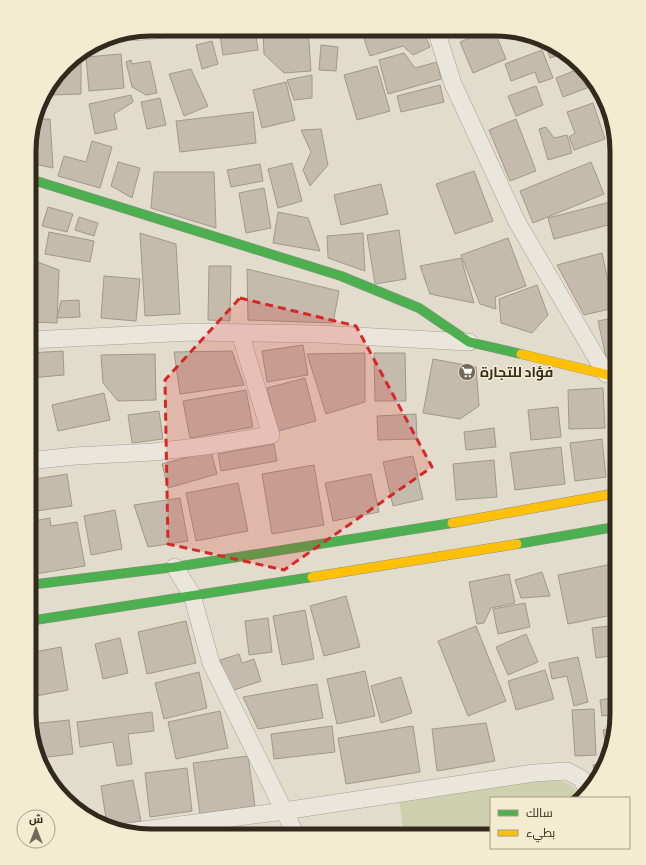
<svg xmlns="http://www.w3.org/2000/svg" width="646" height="865" font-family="Bitter,Cairo,serif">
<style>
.green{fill:#cdd1ae}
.building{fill:#c5bbac;stroke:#a1988a}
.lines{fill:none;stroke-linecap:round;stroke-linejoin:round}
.street-casing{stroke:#a6a194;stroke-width:18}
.fast-casing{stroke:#959084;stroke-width:10}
.slow-casing{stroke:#959084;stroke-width:10}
.street{stroke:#eae6db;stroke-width:17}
.fast{stroke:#4caf50;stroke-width:9}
.slow{stroke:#ffc107;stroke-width:9}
.marked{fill:#d62828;fill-opacity:0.2;stroke:#d62828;stroke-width:3;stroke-dasharray:8 5;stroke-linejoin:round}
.labels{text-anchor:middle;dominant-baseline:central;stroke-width:3;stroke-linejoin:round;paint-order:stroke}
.poi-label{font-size:14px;font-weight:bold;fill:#332a1d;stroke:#f3ecd0;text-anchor:start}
.rim{fill:none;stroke:#332a1d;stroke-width:5}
</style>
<rect width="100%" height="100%" fill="#e1dccb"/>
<path class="green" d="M548,779C564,781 571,783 582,795L578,798H491V834L479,836H404L399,799Z"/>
<path class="building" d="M219,29H255L258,50L223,55Z
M292,29H308L311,71L284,73L264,54L263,31Z
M361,30H423L430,47L413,55L403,46L370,56Z
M489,30H494L506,59L473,73L460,42Z
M212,41L218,64L202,69L196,45Z
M540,42L562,51L560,55L550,58L546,46L542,48Z
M321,45L338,47L336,71L319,70Z
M542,50L553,78L539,83L535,72L511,81L505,64Z
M404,53L415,68L437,62L441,79L388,94L379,60Z
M121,54L124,88L89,91L86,57Z
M76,56H81V94L51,95V83L71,59Z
M131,60L132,64L150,61L157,93L146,95L132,87L126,62Z
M377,66L390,111L357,120L344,75Z
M581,68L595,85L563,97L556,78Z
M191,69L208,106L184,116L169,74Z
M312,75V98L294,100L287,80Z
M286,82L295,120L262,128L253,90Z
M440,85L444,102L401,112L397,96Z
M536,86L543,105L516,116L508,96Z
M131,95L133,102L114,114L117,129L95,134L89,104Z
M160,98L166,125L147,129L141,102Z
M593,103L605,139L574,150L569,137L575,133L567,112Z
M253,112L256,143L180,152L176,121Z
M36,119H50L53,168L30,163V135Z
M516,119L536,171L510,181L489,130Z
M546,127L554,138L567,135L572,153L548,160L539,129Z
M321,129L328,165L310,186L303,170L311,152L301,130Z
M92,141L112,147L100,188L58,176L64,156L86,162Z
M118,162L140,168L132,198L111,186Z
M591,162L604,194L533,223L520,191Z
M292,163L302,201L278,208L268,169Z
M260,164L263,181L231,187L227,170Z
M474,171L493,221L455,234L436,184Z
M154,172H214L216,228L151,208Z
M381,184L388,214L341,225L334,195Z
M264,188L271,228L246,233L239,193Z
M610,202L616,223L554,239L548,218Z
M48,207L73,214L67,232L42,226Z
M278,212L308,218L320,251L273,243Z
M79,217L98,223L94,236L75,230Z
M399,230L406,279L375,284L367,235Z
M49,232L94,241L90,262L45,254Z
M140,233L176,244L180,314L145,316Z
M363,233L365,271L328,258L327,236Z
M508,238L526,286L495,297L496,309L480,304L461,255Z
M617,248V277L611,250Z
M602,253L614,308L584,315L557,265Z
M461,258L474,303L430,294L420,266Z
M30,259L59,270L57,323L30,322Z
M209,266H231L230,321L208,320Z
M247,269L339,291L333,323L248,320Z
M104,276L140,279L136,321L101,318Z
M537,285L548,315L532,333L501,323L499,299Z
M79,300L80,317L57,318L61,301Z
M617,317V364L608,366L598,321Z
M303,345L308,375L267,382L262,351Z
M63,351L64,375L30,378V353Z
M232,351L244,385L180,394L174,352Z
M365,353V402L326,414L307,354Z
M374,353H405L406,401H375Z
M155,354L156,400L118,401L103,383L101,355Z
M433,359L476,367L479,406L460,419L423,413Z
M305,378L316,421L278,431L267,388Z
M603,388L605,428L569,429L568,390Z
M246,390L253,427L190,438L183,401Z
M104,393L110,420L58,431L52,405Z
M558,407L561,437L531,440L528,410Z
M159,411L163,439L132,443L128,415Z
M30,414H31L36,440L30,442Z
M416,414L417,439L378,440L377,416Z
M494,428L496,447L466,450L464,432Z
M602,439L606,477L575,481L570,443Z
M274,444L277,461L221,471L218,454Z
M561,447L565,484L515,490L510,453Z
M211,451L217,474L168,488L162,464Z
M413,456L423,499L393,506L383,462Z
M494,460L497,497L456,500L453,464Z
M314,465L324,525L272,534L262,474Z
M67,474L72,506L29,512V480Z
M371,474L379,512L333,521L325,483Z
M238,483L248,531L196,541L186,493Z
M180,498L188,541L148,547L134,505Z
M115,510L122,549L91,555L84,516Z
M50,518L51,526L77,522L85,566L29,575V522Z
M617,563V614L568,624L558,575Z
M542,572L550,596L521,598L515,580Z
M509,574L515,603L491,608L484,623L477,624L469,582Z
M346,596L360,647L324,656L310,606Z
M525,603L530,627L498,634L493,609Z
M305,610L314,659L282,665L273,616Z
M268,618L272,652L249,655L245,621Z
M186,621L196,663L147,674L138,632Z
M617,625V655L596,658L592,628Z
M476,626L506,701L468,716L438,641Z
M526,634L538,662L508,675L496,647Z
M120,638L128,673L103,679L95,644Z
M61,647L68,690L36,696L29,653Z
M239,654L242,663L254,659L261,681L231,691L220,660Z
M578,657L588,702L574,706L567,676L552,679L549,663Z
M545,670L554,699L516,710L508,681Z
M365,671L375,716L337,724L327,679Z
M199,672L207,708L164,719L155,683Z
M401,677L412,713L381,723L371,686Z
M317,684L323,718L258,729L243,697Z
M617,697V714L602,716L600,700Z
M594,709L596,755L575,756L572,710Z
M220,711L228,748L176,759L168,722Z
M152,712L154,731L128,734L132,764L117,766L113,742L80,747L77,722Z
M69,720L73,754L39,758L31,724Z
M486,723L495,761L437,771L432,729Z
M332,726L335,752L274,759L271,734Z
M413,726L420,772L346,784L338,738Z
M615,728L607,752L603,730Z
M248,756L255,806L200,814L193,763Z
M603,763L596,782V783L593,765Z
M187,768L192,811L150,817L145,773Z
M133,780L141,821L111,826L107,825L101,786Z
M264,828L271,835H222Z"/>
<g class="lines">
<g class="street-casing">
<path id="street" d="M436,30L453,84L517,222L606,374
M133,32L167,29
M30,340L192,332L319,334L469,342
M29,462L38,460L75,456L153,452L205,446L271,435L240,333
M175,567L192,595L211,663L296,835
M128,832L284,811L534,773L567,771L582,779L587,790"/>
</g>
<g class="fast-casing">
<path id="fast" d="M30,179L341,276L419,308L469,342L521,354
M517,544L609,528L617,525
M29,585L175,567L452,523
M29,621L312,577"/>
</g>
<g class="slow-casing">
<path id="slow" d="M521,354L617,377
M452,523L617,493
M312,577L517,544"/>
</g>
<use href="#street" class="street"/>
<use href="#fast" class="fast"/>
<use href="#slow" class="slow"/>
</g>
<path class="marked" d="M240,298L356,326L432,467L284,570L168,544L165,380Z"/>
<defs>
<g id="supermarket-disc" transform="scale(0.9)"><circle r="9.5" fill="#70685a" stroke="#f3ecd0"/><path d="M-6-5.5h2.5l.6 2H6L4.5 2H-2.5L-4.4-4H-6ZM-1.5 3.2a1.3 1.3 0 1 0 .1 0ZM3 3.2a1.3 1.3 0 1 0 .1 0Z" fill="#fff"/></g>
</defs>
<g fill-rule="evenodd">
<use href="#supermarket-disc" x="467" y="372"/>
</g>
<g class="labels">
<g class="poi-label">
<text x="480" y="372">فؤاد للتجارة</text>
</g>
</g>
<path d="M0 0H646V865H0ZM151 36H495A115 115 0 0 1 610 151V714A115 115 0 0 1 495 829H151A115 115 0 0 1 36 714V151A115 115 0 0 1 151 36Z" fill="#f3ecd0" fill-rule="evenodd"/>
<path class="rim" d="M151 36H495A115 115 0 0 1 610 151V714A115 115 0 0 1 495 829H151A115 115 0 0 1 36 714V151A115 115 0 0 1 151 36Z"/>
<rect x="490" y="797" width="140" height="52" fill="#f3ecd0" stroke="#a69e88"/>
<rect x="498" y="810" width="20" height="6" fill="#4caf50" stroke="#a69e88"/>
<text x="526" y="817" font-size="12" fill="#332a1d">سالك</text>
<rect x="498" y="830" width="20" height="6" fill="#ffc107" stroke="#a69e88"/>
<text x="526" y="837" font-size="12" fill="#332a1d">بطيء</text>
<g transform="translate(36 829)"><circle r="19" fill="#f3ecd0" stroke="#a69e88"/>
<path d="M0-3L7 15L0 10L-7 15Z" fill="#70685a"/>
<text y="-6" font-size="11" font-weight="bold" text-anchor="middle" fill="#332a1d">ش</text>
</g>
</svg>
